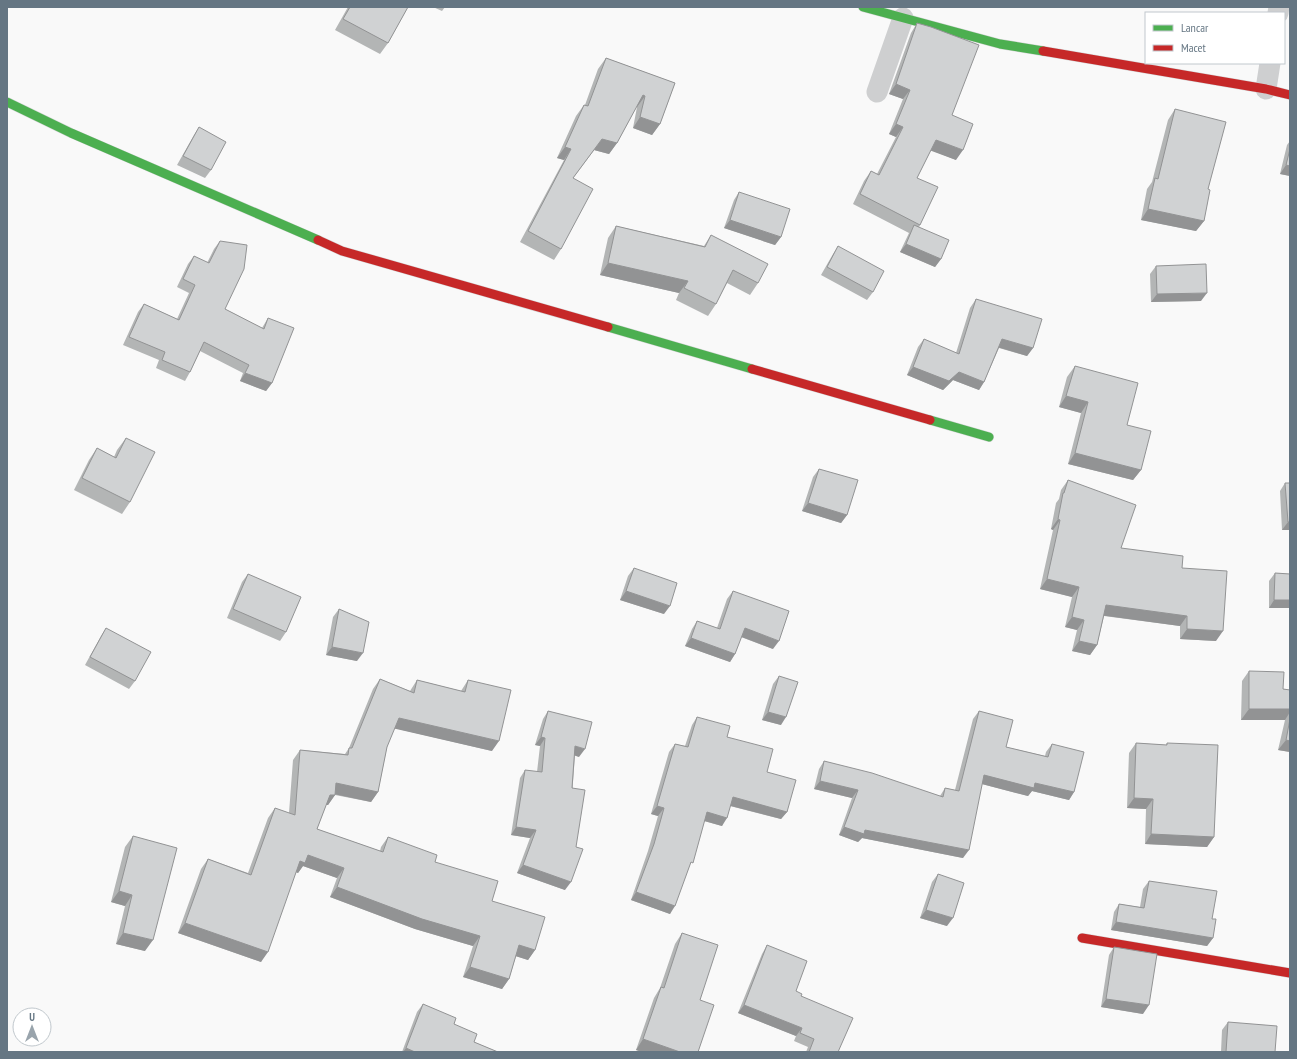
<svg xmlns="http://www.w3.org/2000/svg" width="1297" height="1059" font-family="'PT Sans Narrow',sans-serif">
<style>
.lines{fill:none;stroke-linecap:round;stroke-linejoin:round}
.fast-casing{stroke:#d5d6d7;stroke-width:10}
.jam-casing{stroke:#d5d6d7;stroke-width:10}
.street{stroke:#cecfd0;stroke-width:21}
.fast{stroke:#4caf50;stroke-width:9}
.jam{stroke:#c62828;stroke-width:9}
.wall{fill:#b3b5b5}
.shaded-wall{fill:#929394}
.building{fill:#d0d2d3;stroke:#929394}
</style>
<rect width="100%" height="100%" fill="#f9f9f9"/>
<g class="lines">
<g class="fast-casing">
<path id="fast" d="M863,7L1000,44L1043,51
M7,102L71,133L318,240
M608,327L752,369
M930,420L989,437"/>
</g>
<g class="jam-casing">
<path id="jam" d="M1043,51L1266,89L1290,95
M318,240L342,251L608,327
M752,369L930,420
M1082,938L1290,973"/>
</g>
<path class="street" d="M1278,13L1279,7
M1266,89L1270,63
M877,92L903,18"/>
<use href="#fast" class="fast"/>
<use href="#jam" class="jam"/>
</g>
<path class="wall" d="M348,7H408L388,43L380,54L335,30Z
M433,7H445L442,11Z
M917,23L952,115L956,160L931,150L917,178L920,225L919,227L941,259L935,267L900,252L909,233L853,204L864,181L871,171L877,174L896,137L889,134L903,99L889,94L911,33Z
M606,58L675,83L660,124L652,135L633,128L637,107V106L617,143L609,154L594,150L573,178L561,249L554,260L520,242L564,160L557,158L576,116L584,105H585L598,69Z
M1175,109L1208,189L1204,221L1196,231L1141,220L1147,189L1152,182L1168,120Z
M199,127L211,170L205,178L177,165L194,135Z
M1290,141V176L1280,174L1287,145Z
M739,192L781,237L775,245L724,228L734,200Z
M616,226L704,246L711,235L758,283L750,295L727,283L716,304L708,316L676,300L679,293L600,275L608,238Z
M220,241L225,309L262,328L268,318L272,383L266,391L240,381L243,373L200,351L190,372L185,381L156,368L159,360L123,345L138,312L144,304L177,319L189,293L177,287L188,264L194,256L207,263L214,249Z
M838,246L873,292L867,300L821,275L833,254Z
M1156,266L1201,301L1151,302L1150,274Z
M976,299L1033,348L1027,356L999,348L984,382L979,390L953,380L943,390L907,375L918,347L924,339L956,353L970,308Z
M1075,366L1127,425L1141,470L1133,480L1068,464L1081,413L1059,407L1067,377Z
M126,438L130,502L122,514L74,490L89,460L97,448L114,457L117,450Z
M819,469L847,515L841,523L802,511L813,477Z
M1068,480L1121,548L1182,568L1216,641L1180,639V626L1104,616L1097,645L1090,655L1072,651L1077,630L1065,627L1072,597L1040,589L1053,530L1051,529L1056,503L1059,499L1061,490Z
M1285,483L1290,530H1282L1280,491Z
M634,568L664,614L620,600L628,576Z
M1275,573L1290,574V608H1269V581Z
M248,574L286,632L280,641L227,618L242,582Z
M733,591L773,649L741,637L735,654L730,662L685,646L692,629L697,621L717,628L727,599Z
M339,609L357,661L326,655L333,617Z
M106,628L135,681L129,689L85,665L101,636Z
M1249,671L1283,689L1290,690V752L1278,750L1285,720H1241L1242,681Z
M779,676L781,725L762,720L773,684Z
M380,679L410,691L417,680L461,691L468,680L492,751L394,728L387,747L378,792L371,802L335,795L328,805H326L317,829L380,851L381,847L388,837L435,862L492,901L535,950L528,960L516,956L509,979L502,989L463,977L473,946L415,929L330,897L337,878L303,866L298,873L296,872L261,962L178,933L201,869L208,859L248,873L268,818L275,808L289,813L293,760L300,750L345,754L349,748L373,689Z
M548,711L579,757L575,755L565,890L517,873L530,838L511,835L520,778L525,770L537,772L540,746L535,745L543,719Z
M979,711L1006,747L1045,756L1046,752L1052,744L1074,792L1069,800L1032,791L1028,796L982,784L963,858L862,838L858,842L839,835L852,798L814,789L819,769L824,761L940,796L945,788L955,790L973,719Z
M697,717L727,737L767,772L787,812L781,819L730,806L722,826L704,821L689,867L670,914L631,900L648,851L658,816L651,814L669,752L675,744L685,746L692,725Z
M1136,743L1166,745L1167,743L1214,837L1207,847L1145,844L1146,809L1127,808L1129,753Z
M133,836L145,951L116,944L125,906L111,902L125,847Z
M938,874L947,926L920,918L932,882Z
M1149,881L1212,919L1213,938L1207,946L1111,930L1114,912L1119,904L1140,907L1143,889Z
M682,933L700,1000L698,1052H642L636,1050L654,998L660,988L675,944Z
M767,945L796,991L801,996L838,1052H806L808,1047L794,1041L796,1036L738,1013L762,954Z
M1114,947L1143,1014L1101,1007L1109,955Z
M423,1004L454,1024L474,1042L498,1052H402L417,1012Z
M1228,1022L1275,1052H1221L1222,1030Z"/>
<path class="shaded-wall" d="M896,84L910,90L903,99L889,94Z
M643,95L645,96L637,107L635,106Z
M640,117L660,124L652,135L633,128Z
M896,124L903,127L896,137L889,134Z
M602,139L617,143L609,154L594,150L565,189Z
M936,140L963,150L956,160L929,150Z
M565,147L571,149L564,160L557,158Z
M1286,165L1290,166V176L1280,174Z
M1148,209L1204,221L1196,231L1141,220Z
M730,220L781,237L775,245L724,228Z
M906,244L941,259L935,267L900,252Z
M608,263L688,281L679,293L600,275Z
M1207,293L1201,301L1151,302L1157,294Z
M1002,339L1033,348L1027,356L997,347Z
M913,367L959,372L984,382L979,390L953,380L943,390L907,375Z
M245,373L272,383L266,391L240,381Z
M1066,396L1088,402L1081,413L1059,407Z
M1075,453L1141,470L1133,480L1068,464Z
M808,503L847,515L841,523L802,511Z
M1058,519L1060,520L1053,530L1051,529Z
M1288,522H1290V530H1282Z
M1047,579L1079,587L1072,597L1040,589Z
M626,591L670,606L664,614L620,600Z
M1274,600H1290V608H1269Z
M1106,605L1187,616L1180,626L1099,615Z
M1072,617L1084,620L1077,630L1065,627Z
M745,628L779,641L773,649L739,636Z
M1187,629L1223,631L1216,641L1180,639Z
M691,638L735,654L730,662L685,646Z
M1079,641L1097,645L1090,655L1072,651Z
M332,647L363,653L357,661L326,655Z
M1249,709H1290V712L1285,720H1241Z
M768,712L786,717L781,725L762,720Z
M399,718L499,741L492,751L392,728Z
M541,737L545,738L540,746L535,745Z
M1286,740L1290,741V752L1278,750Z
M575,746L585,749L579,757L570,754Z
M984,775L1035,783L1074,792L1069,800L1032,791L1028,796L978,783Z
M820,781L858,790L852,798L814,789Z
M336,783L378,792L371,802L329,793Z
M330,795H335L328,805H323Z
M733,797L787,812L781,819L727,805Z
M1134,798L1153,799L1146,809L1127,808Z
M657,806L664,808L658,816L651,814Z
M707,812L727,818L722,826L701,820Z
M516,827L536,830L530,838L511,835Z
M844,827L865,830L969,850L963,858L862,838L858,842L839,835Z
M1151,834L1214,837L1207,847L1145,844Z
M308,855L344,868L337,878L303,866L298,873L293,871L300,861Z
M523,865L571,882L565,890L517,873Z
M337,887L480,936L473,946L415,929L330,897Z
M119,891L132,895L125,906L111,902Z
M636,892L675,906L670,914L631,900Z
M926,910L953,918L947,926L920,918Z
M1116,922L1213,938L1207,946L1111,930Z
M185,923L268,952L261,962L178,933Z
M123,933L153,940L145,951L116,944Z
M519,945L535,950L528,960L512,955Z
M470,967L509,979L502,989L463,977Z
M1106,999L1149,1005L1143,1014L1101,1007Z
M744,1005L802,1028L796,1036L738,1013Z
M643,1039L680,1052H642L636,1050Z
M406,1048L415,1052H403Z"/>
<path class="building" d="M350,7H408L388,43L343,19Z
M917,23L931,27L979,45L952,115L973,124L963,150L936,140L917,178L938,187L920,225L860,194L871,171L879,175L903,127L896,124L910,90L896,84Z
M606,58L675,83L660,124L640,117L645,96L643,95L617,143L602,139L573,178L593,189L561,249L528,231L571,149L565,147L584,105L588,106Z
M1175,109L1226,122L1208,189L1210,190L1204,221L1148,209L1155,178L1158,179Z
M199,127L226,142L211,170L183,156Z
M1290,149V166L1286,165Z
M739,192L790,209L781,237L730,220Z
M914,225L949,240L941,259L906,244Z
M616,226L705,247L711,235L768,264L758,283L733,270L716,304L684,288L688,281L608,263Z
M220,241L247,245L244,269L225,309L264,329L268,318L294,328L272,383L245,373L249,365L204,342L190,372L162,360L165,352L129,337L144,304L179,320L195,285L183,279L194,256L209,263Z
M838,246L884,271L873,292L827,267Z
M1206,264L1207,293L1157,294L1156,266Z
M976,299L1042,319L1033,348L1002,339L984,382L959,372L949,381L913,367L924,339L959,354Z
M1075,366L1138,383L1127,425L1151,431L1141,470L1075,453L1088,402L1066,396Z
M126,438L155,452L130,502L82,478L97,448L116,458Z
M819,469L858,480L847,515L808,503Z
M1068,480L1136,505L1121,548L1183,556L1182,568L1227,571L1223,631L1187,629V616L1106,605L1097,645L1079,641L1084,620L1072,617L1079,587L1047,579L1060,520L1058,519L1063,493H1064Z
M1285,483H1290V522H1288Z
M634,568L677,583L670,606L626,591Z
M1275,573L1290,574V600H1274Z
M248,574L301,597L286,632L233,609Z
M733,591L789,611L779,641L745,628L735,654L691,638L697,621L720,629Z
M339,609L369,622L363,653L332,647Z
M106,628L151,652L135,681L90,657Z
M1249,671L1284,672L1283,689L1290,690V709H1249Z
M779,676L798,682L786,717L768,712Z
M380,679L414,693L417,680L465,692L468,680L511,690L499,741L399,718L387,747L378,792L336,783L335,795H330L317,829L383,852L388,837L437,855L435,862L498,881L492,901L545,917L535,950L519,945L509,979L470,967L480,936L422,919L337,887L344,868L308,855L305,863L300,861L268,952L185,923L208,859L251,875L275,808L295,815L300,750L348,755L349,748H352Z
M548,711L592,722L585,749L575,746L572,788L585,790L576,847L583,849L571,882L523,865L536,830L516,827L525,770L542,772L545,738L541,737Z
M979,711L1013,720L1006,747L1048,757L1052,744L1084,752L1074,792L1035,783L1034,788L984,775L969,850L865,830L864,834L844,827L858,790L820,781L824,761L872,773L943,797L945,788L959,791Z
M697,717L730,726L727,737L773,749L767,772L796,780L787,812L733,797L727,818L707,812L693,863L691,862L675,906L636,892L654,844L664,808L657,806L675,744L688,747Z
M1290,719V741L1286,740Z
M1136,743L1167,745V743L1218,745L1214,837L1151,834L1153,799L1134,798Z
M133,836L177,848L153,940L123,933L132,895L119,891Z
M938,874L964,883L953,918L926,910Z
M1149,881L1217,891L1212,919H1216L1213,938L1116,922L1119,904L1144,908Z
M682,933L718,945L700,1000L714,1005L698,1052H680L643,1039L661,987L664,988Z
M767,945L807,961L796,991L802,994L801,996L853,1018L838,1052H809L814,1039L800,1033L802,1028L744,1005Z
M1114,947L1157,954L1149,1005L1106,999Z
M423,1004L456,1018L454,1024L477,1034L474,1042L498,1052H415L406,1048Z
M1228,1022L1277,1026L1275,1052H1226Z"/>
<rect width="1297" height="1059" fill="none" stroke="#657683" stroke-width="16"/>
<rect x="1145" y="12" width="140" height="52" fill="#ffffff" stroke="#c1c8cd"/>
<rect x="1153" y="25" width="20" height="6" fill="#4caf50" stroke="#c1c8cd"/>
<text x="1181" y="32" font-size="12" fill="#657683">Lancar</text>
<rect x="1153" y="45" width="20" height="6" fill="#c62828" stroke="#c1c8cd"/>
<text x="1181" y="52" font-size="12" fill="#657683">Macet</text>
<g transform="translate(32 1027)"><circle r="19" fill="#ffffff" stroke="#c1c8cd"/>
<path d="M0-3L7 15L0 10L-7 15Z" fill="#99a4ac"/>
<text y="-6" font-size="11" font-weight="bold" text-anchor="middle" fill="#657683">U</text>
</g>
</svg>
